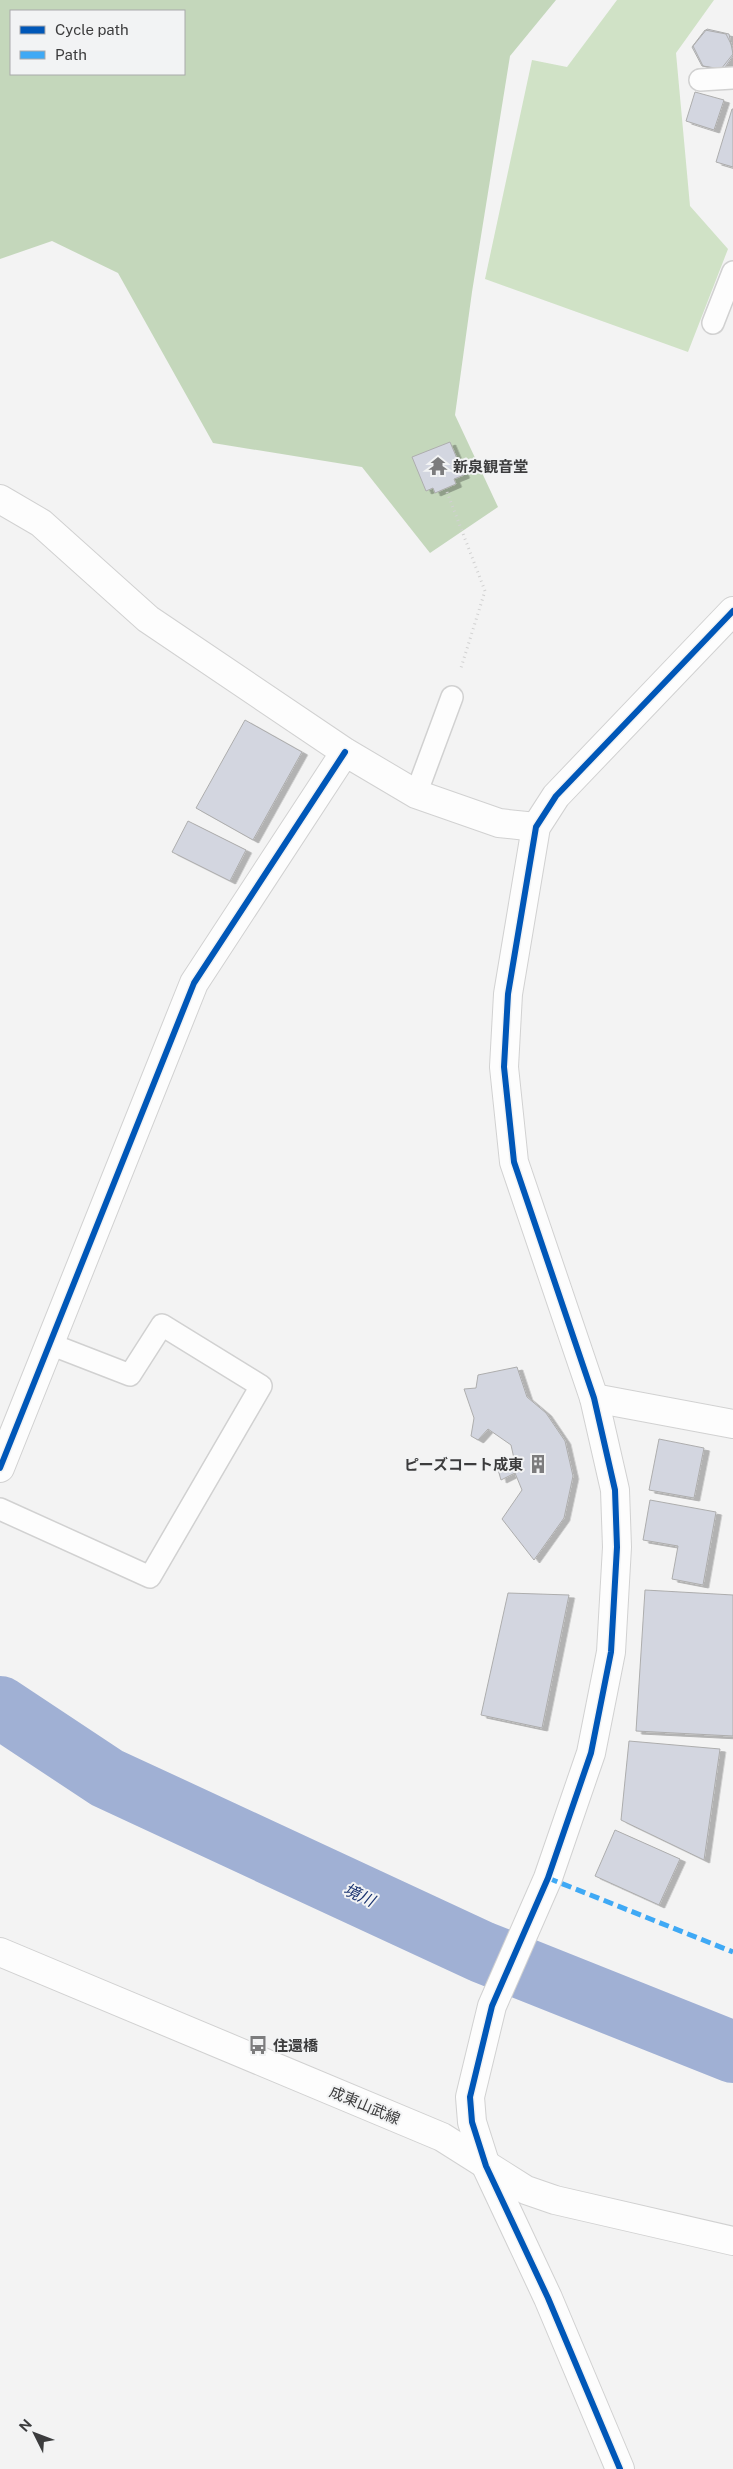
<svg xmlns="http://www.w3.org/2000/svg" width="733" height="2469" font-family="'Public Sans','Noto Sans JP',sans-serif">
<style>
.green{fill:#d0e2c6}
.forest{fill:#c4d7bb;fill-rule:evenodd}
.lines{fill:none;stroke-linecap:round;stroke-linejoin:round}
.river{stroke:#a0b0d4;stroke-width:62}
.building{fill:#d3d6e0;stroke:#adadad;filter:url(#shadow)}
.service-casing{stroke:#d1d1d1;stroke-width:24}
.minor-casing{stroke:#d1d1d1;stroke-width:30}
.tertiary-casing{stroke:#d1d1d1;stroke-width:30}
.secondary-casing{stroke:#d1d1d1;stroke-width:30}
.path{stroke:#d1d1d1;stroke-width:3;stroke-dasharray:1 4;stroke-linecap:butt}
.service{stroke:#fdfdfd;stroke-width:21}
.minor{stroke:#fdfdfd;stroke-width:28}
.tertiary{stroke:#fdfdfd;stroke-width:28}
.secondary{stroke:#fdfdfd;stroke-width:28}
.quiet{stroke:#3fa9f5;stroke-width:5;stroke-dasharray:10 5;stroke-linecap:butt}
.cycleway-casing{stroke:#f2f3f4;stroke-width:9}
.cycleway{stroke:#0057b8;stroke-width:6}
.labels{text-anchor:middle;dominant-baseline:central;stroke-width:4;stroke-linejoin:round;paint-order:stroke}
.poi-label{font-size:15px;font-weight:bold;fill:#3c3c3d;stroke:#f2f3f4;text-anchor:start}
.street-label{font-size:15px;fill:#3c3c3d;stroke:#f2f3f4}
.water-label{font-size:16px;font-style:italic;fill:#1a3370;stroke:#f2f3f4}
</style>
<defs>
<filter id="shadow"><feDropShadow dx="5.5" dy="3" stdDeviation="0" flood-color="#0004"/></filter>
</defs>
<rect width="100%" height="100%" fill="#f3f3f3"/>
<path class="green" d="M617,0H714L676,53L690,206L728,249L688,352L485,279L532,60L567,67Z"/>
<path class="forest" d="M0,0H556L510,56L472,292L455,415L498,507L430,553L362,467L213,443L118,273L52,241L0,259ZM11,11H184V74H11Z"/>
<g class="lines">
<path class="river" d="M0,1707L107,1778L482,1952L733,2052"/>
</g>
<path class="building" d="M707,29L729,34L733,54L721,69L703,66L693,46Z
M705,30L726,34L733,48V56L723,70L702,66L692,47Z
M695,92L724,100L714,130L686,121Z
M732,109H733V167L716,162Z
M450,442L464,475L454,479L456,484L435,493L433,488L426,491L412,457Z
M245,720L302,752L253,840L196,808Z
M188,821L246,850L230,881L172,852Z
M517,1367L527,1397L546,1413L565,1441L573,1476L564,1518L534,1560L502,1519L522,1490L515,1473L501,1480L497,1466L515,1463L511,1445L488,1429L478,1440L471,1436L474,1418L464,1389L476,1388L478,1375Z
M659,1439L704,1448L694,1498L649,1490Z
M650,1500L716,1512L703,1585L672,1579L678,1546L643,1540Z
M645,1590L733,1595V1736L636,1731Z
M508,1593L569,1595L542,1728L481,1715Z
M629,1741L720,1749L704,1860L621,1820Z
M615,1830L680,1859L659,1905L595,1876Z"/>
<g class="lines">
<g class="service-casing">
<path id="service" d="M700,80L733,78
M713,323L733,272
M416,794L452,697
M0,1509L150,1577L261,1386L162,1325L130,1375L50,1344"/>
</g>
<g class="minor-casing">
<path id="minor" d="M0,499L41,523L148,619L345,752L416,794L499,823L536,827
M594,1398L733,1424
M0,1468L194,983L345,752"/>
</g>
<g class="tertiary-casing">
<path id="tertiary" d="M620,2469L548,2298L486,2166L472,2122L470,2097L492,2006L548,1878L591,1753L611,1652L617,1547L615,1490L594,1398L514,1162L504,1067L508,994L536,827L556,796L733,611"/>
</g>
<g class="secondary-casing">
<path id="secondary" d="M0,1952L442,2137L526,2190L555,2200L733,2241"/>
</g>
<path class="path" d="M447,492L485,591L460,671"/>
<use href="#service" class="service"/>
<use href="#minor" class="minor"/>
<use href="#tertiary" class="tertiary"/>
<use href="#secondary" class="secondary"/>
<path class="quiet" d="M548,1878L733,1952"/>
<g class="cycleway-casing">
<path id="cycleway" d="M0,1468L194,983L345,752
M620,2469L548,2298L486,2166L472,2122L470,2097L492,2006L548,1878L591,1753L611,1652L617,1547L615,1490L594,1398L514,1162L504,1067L508,994L536,827L556,796L733,611"/>
</g>
<use href="#cycleway" class="cycleway"/>
</g>
<defs>
<g id="temple-bare" transform="scale(1.5)"><path d="M0-6L5-2H3V0L6.5 2.5H4V6H1.5V3h-3V6H-4V2.5H-6.5L-3 0V-2H-5Z" fill="#7c7c7d" stroke="#f2f3f4" stroke-width="2.5" paint-order="stroke"/></g>
<g id="building-bare" transform="scale(1.5)"><path d="M-4-6H4V6H1V3H-1V6H-4ZM-2.5-4.3h1.7v1.8h-1.7ZM.8-4.3h1.7v1.8H.8ZM-2.5-1h1.7V.8h-1.7ZM.8-1h1.7V.8H.8Z" fill="#7c7c7d" stroke="#f2f3f4" stroke-width="2.5" paint-order="stroke"/></g>
<g id="bus-bare" transform="scale(1.5)"><path d="M-5-6H5V4H4V6H2V4H-2V6H-4V4H-5ZM-3.5-4V0h7V-4ZM-3.5 1.2v1.5H-2V1.2ZM2 1.2v1.5H3.5V1.2Z" fill="#7c7c7d" stroke="#f2f3f4" stroke-width="2.5" paint-order="stroke"/></g>
</defs>
<g fill-rule="evenodd">
<use href="#temple-bare" x="438" y="466"/>
<use href="#building-bare" x="538" y="1464"/>
<use href="#bus-bare" x="258" y="2045"/>
</g>
<g class="labels">
<g class="poi-label">
<text x="453" y="466">新泉観音堂</text>
<text x="523" y="1464" text-anchor="end">ピーズコート成東</text>
<text x="273" y="2045">住還橋</text>
</g>
<g class="street-label">
<text transform="translate(365 2105) rotate(23)">成東山武線</text>
</g>
<g class="water-label">
<text transform="translate(359 1895) rotate(25)">境川</text>
</g>
</g>
<rect x="10" y="10" width="175" height="65" fill="#f2f3f4" stroke="#a9aaab"/>
<rect x="20" y="26" width="25" height="8" fill="#0057b8" stroke="#a9aaab"/>
<text x="55" y="35" font-size="15" fill="#3c3c3d">Cycle path</text>
<rect x="20" y="51" width="25" height="8" fill="#3fa9f5" stroke="#a9aaab"/>
<text x="55" y="60" font-size="15" fill="#3c3c3d">Path</text>
<g transform="translate(35 2434) rotate(312)" stroke="#f2f3f4" stroke-width="4" paint-order="stroke">
<path d="M0-4L9 19L0 12L-9 19Z" fill="#3c3c3d"/>
<text y="-8" font-size="14" font-weight="bold" text-anchor="middle" fill="#3c3c3d">N</text>
</g>
</svg>
